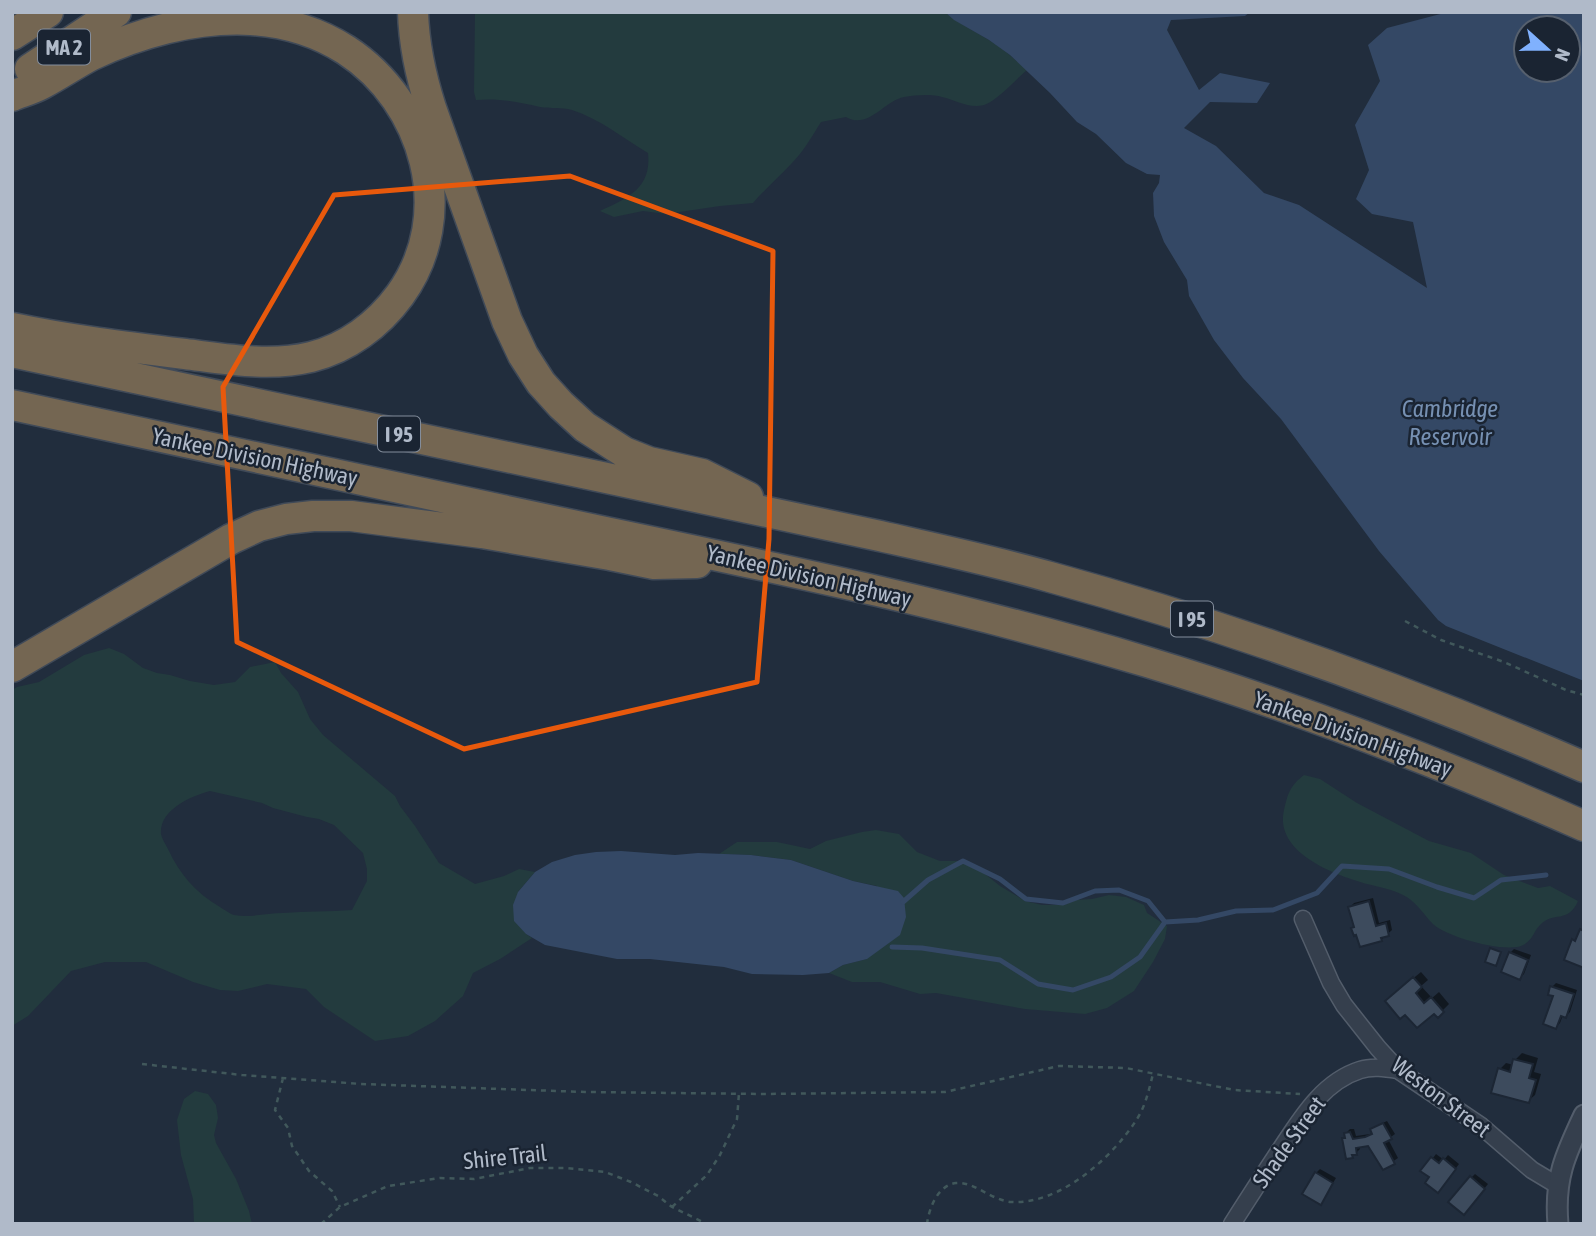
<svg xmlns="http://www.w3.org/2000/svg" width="1596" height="1236" font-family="'Asap Condensed',sans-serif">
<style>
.green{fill:#233b3e;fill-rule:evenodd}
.water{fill:#344865;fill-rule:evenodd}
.shadow{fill:#0007}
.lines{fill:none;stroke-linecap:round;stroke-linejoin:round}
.stream{stroke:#344865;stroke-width:5}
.building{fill:#3d4b5d;stroke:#1c2634;stroke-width:2}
.minor-casing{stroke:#535d6b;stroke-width:19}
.tertiary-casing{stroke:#535d6b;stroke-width:23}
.motorway-casing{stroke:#404a58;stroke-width:33}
.path{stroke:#41585b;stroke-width:2.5;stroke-dasharray:5 5;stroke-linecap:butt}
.minor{stroke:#353f4d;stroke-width:16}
.tertiary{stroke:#353f4d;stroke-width:19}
.motorway{stroke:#746652;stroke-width:30}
.marked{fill:none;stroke:#e8590c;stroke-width:5;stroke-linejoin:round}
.labels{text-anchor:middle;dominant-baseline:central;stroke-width:5;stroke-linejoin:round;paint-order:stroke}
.shield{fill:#1a2432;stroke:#838d9c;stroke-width:2}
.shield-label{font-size:21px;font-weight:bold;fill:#b0bac9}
.street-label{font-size:23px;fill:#b0bac9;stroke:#1a2432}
.water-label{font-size:24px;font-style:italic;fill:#7690b2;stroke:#1a2432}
</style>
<rect width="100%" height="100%" fill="#212d3d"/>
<path class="green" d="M475,12H945C958,23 973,30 987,39C1002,47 1014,59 1027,70C1015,80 998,100 984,105C969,109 956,100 942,97C932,94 915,95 904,97C884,101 868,130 846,117L821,122C812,136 804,151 792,163C779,177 765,189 753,203L720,206L666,214L643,211L614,217L600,211C626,199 652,189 648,153C623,138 600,119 572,110C561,107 551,109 540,107C518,102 499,98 476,100L474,92Z
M109,648L124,654L143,668L157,673L170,675L190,681L214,685L235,682L250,667L275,662L281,673L298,692L310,719L323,735L395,796L400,806L415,826L439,863L475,884L504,876L519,869L535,872L518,892L526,934L532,938L500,959L473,973L463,996L435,1021L408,1036L375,1041L324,1007L306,989L267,984L238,991L220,990L193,982L146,962H105L71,971L28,1016L12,1026V690L17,687L39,682L84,655ZM210,791L262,803L273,808L307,817L319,819L334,825L363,853L367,869V881L352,910C329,912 306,911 283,913C267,913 250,918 234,915C230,914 225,910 220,907C196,893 180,875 168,849C166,845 162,839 161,834C159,810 191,796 210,791Z
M1304,775L1320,779L1357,803L1429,841L1471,853L1504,875L1538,888L1550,886L1578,901C1568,924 1553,911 1540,925C1533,932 1534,939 1523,945C1507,954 1446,937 1433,924C1423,914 1416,901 1403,895C1392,889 1379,887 1367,884C1335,875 1274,853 1284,810C1288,793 1290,786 1304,775Z
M876,830L899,834L917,852L940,861H962L980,870L1000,886L1025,901L1042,905H1064L1076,900L1092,899L1109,895L1126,897L1144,905L1147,913L1167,926L1165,939L1153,962L1134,991L1107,1008L1085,1014L1025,1009L936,993L920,994L880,982H852L829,973L843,965L867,959L877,886L853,881L791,860L751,855L719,854L737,842H777L810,849L826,841L862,832Z
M195,1091L208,1094L216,1105L218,1118L214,1135L216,1143L236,1179L249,1211L252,1224H194L193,1199L181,1155L177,1120L184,1099Z"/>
<path class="water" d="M945,12H1250L1245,16L1171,20L1167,30L1199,90L1220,73L1270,83L1257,103L1210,102L1184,128L1216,146L1264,193L1299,205L1427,288L1413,222L1372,214L1356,199L1369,170L1355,125L1380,81L1368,45L1387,28L1448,12H1584V681L1446,626L1438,620L1379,551L1281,419L1243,378L1214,340L1189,296L1187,280L1164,242L1154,216L1153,193L1159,183L1160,175L1147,174L1126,163L1096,134L1077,122L1050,93L1010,55L989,40L954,20ZM1526,28H1568V70H1526Z
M621,851L675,855L698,853L751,855L791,860L853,881L898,891L904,898L906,917L900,935L867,959L843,965L829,973L803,975L752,974L724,967L650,959H617L545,945L526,934L514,921L513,905L518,892L535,872L552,862L575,855L596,852Z"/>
<path class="shadow" d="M1373,898L1379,923L1390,920L1392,930L1381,940L1356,926L1350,907L1354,903Z
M1514,949L1531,955L1524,974L1520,978L1510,953Z
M1421,972L1428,980L1421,986L1432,998L1439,992L1449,1004L1438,1015L1394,994Z
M1556,983L1577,990L1570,1012L1566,1016L1563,1015L1560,1023L1556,1027L1555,995L1552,987Z
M1522,1053L1538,1058L1534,1072L1541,1074L1535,1095L1528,1101L1500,1069L1506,1063L1514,1065L1515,1060Z
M1387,1121L1395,1134L1388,1139L1398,1158L1383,1168L1369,1144L1360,1146V1149L1352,1157L1346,1133L1350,1129H1354L1356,1136L1370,1134L1374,1132L1372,1130L1376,1126Z
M1436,1154L1444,1160L1448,1155L1459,1164L1442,1187L1423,1171Z
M1320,1169L1336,1178L1324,1198L1316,1173Z
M1475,1174L1488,1184L1468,1209L1471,1178Z"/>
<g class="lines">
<path class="stream" d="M903,902L928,880L963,861L1000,879L1026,899L1063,903L1095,891L1119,890L1148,901L1165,922L1198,920L1236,911L1273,910L1317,893L1342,866L1389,869L1437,887L1474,898L1501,880L1546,875
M892,947L922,948L1000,960L1038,984L1073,990L1111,977L1140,957L1165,922"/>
</g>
<path class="building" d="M1369,901L1376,926L1386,923L1389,936L1381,938L1382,941L1360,947L1356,935L1354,936L1351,928L1354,927L1348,907Z
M1580,929L1584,931V968L1564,960L1572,939L1575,941Z
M1490,948L1501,952L1496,966L1485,962Z
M1509,952L1528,960L1520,980L1501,972Z
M1413,977L1422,987L1416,993L1424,1003L1431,997L1444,1012L1438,1018L1434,1014L1417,1028L1405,1015L1400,1019L1385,1001Z
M1550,986L1574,994L1566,1018L1561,1016L1556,1029L1543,1024L1553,996L1548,995Z
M1513,1059L1533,1064L1529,1078L1536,1080L1529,1103L1491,1093L1498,1068L1510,1072Z
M1383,1123L1392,1139L1384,1143L1395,1164L1383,1170L1368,1146L1356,1148L1357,1155H1352L1353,1158L1346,1159L1342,1138H1345L1344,1133L1350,1132L1353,1139L1365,1137L1372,1134L1370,1129Z
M1431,1157L1439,1163L1443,1158L1456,1169L1438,1193L1425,1183L1429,1177L1420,1171Z
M1315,1172L1333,1183L1321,1205L1302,1194Z
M1470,1176L1485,1189L1464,1215L1448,1202Z"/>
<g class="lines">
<g class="minor-casing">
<path id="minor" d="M1303,919L1331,983L1344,1005L1378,1048L1398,1070L1481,1126L1532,1170L1557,1185
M1232,1224C1248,1199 1264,1174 1280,1150C1300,1120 1322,1082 1360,1070C1372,1066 1385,1068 1398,1070"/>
</g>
<g class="tertiary-casing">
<path id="tertiary" d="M1558,1224C1554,1179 1565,1155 1584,1115"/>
</g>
<g class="motorway-casing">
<path id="motorway" d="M413,12C414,46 421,77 431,108L507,321L523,355L541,383L561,405L585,427L624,452L649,462L702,474L748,497
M12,35L48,12
M30,69L116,12
M12,96C22,92 33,89 42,84C59,75 75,64 92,55C142,32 196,17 251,20C284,22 318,32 346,50C426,102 458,215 400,295C378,325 347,348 311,357C269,367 226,359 185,354C127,347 69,340 12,328
M12,352L880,536C937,549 994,561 1050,577C1232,627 1411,692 1584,767
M12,405C210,447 408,489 605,532C787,570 969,608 1147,662C1296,707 1441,763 1584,826
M12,667L231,539L259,526L286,519L313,516H351L482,533L610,555L654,564L697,563"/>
</g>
<path class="path" d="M1405,621L1441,640L1504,662L1566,690L1584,695
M142,1064L242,1075L361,1084L585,1092L763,1094L945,1092L1059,1066L1126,1068L1234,1090L1300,1094
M283,1078L275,1110L288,1128L292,1146L309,1171L332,1191L340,1207
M672,1207L707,1175L720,1155L737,1119L739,1093
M321,1224L340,1207L388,1186L440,1178L474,1179L530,1168H565L605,1172L631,1182L658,1196L672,1207L707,1224
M927,1224C929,1208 938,1185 956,1183C973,1181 991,1200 1011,1202C1060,1205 1113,1157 1137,1119C1146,1105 1149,1089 1153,1074"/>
<use href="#minor" class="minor"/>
<use href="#tertiary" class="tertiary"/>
<use href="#motorway" class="motorway"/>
</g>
<path class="marked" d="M570,176L773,251L769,539L757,682L464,749L237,642L223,387L334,195Z"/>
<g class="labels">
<g class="shield">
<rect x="38" y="29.5" width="52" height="35" rx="5"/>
<rect x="378" y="416.5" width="42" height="35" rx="5"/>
<rect x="1171" y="601.5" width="42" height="35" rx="5"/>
</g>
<g class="shield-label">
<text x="64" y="47">MA 2</text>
<text x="399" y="434">I 95</text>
<text x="1192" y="619">I 95</text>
</g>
<g class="street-label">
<text transform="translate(255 457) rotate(12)">Yankee Division Highway</text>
<text transform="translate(809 576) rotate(13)">Yankee Division Highway</text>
<text transform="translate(1353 734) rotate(20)">Yankee Division Highway</text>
<text transform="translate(1441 1097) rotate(37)">Weston Street</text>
<text transform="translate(1289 1142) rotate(-54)">Shade Street</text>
<text transform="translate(505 1157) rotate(-6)">Shire Trail</text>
</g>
<g class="water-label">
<text x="1450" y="408">Cambridge<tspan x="1450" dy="28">Reservoir</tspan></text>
</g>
</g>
<rect width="1596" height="1236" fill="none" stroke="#b0bac9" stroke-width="28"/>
<g transform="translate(1547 49) rotate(111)"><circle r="33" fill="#1a2432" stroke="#56606e" stroke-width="2"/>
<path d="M0-5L12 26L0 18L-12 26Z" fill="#80b1fe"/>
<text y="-10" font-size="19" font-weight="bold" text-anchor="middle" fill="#b0bac9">N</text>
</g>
</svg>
